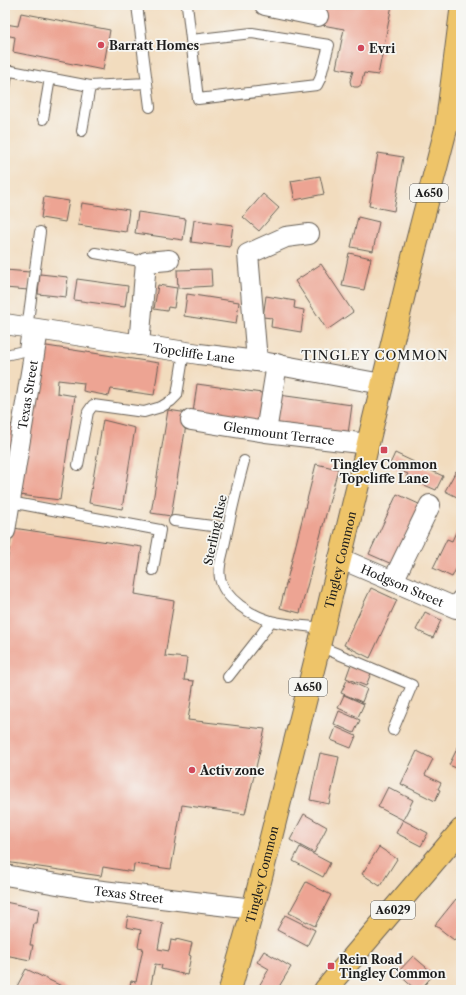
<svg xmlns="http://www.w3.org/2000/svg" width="466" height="995" font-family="'Libre Caslon Text',serif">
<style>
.building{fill:#eda493}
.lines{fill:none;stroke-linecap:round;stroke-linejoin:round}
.lane-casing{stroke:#675f55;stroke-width:12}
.street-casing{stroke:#675f55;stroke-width:22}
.primary-casing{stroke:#675f55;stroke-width:24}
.lane{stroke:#fff;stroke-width:10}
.street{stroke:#fff;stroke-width:20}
.primary{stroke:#eec469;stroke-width:22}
.poi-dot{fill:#d1495b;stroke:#f6f6f2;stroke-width:1.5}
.labels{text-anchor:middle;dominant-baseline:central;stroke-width:3.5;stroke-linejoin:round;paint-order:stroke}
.shield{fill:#f6f6f2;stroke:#5d5d5c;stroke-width:1}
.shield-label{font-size:11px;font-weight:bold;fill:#1c1c1c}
.poi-label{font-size:12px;font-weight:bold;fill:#1c1c1c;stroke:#f6f6f2;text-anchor:start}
.street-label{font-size:12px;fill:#1c1c1c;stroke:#f6f6f2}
.neighbourhood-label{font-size:13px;letter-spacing:1px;fill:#1c1c1c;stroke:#f6f6f2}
</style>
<rect width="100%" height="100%" fill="#f6f6f2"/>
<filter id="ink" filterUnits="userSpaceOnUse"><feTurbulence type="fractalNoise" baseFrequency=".025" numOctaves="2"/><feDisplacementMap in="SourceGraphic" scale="8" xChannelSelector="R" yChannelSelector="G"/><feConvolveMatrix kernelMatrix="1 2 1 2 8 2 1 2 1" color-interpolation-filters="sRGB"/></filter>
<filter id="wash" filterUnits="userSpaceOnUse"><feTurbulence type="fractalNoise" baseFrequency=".012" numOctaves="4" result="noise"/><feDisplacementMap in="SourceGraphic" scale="16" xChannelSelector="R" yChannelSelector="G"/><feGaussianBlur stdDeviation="0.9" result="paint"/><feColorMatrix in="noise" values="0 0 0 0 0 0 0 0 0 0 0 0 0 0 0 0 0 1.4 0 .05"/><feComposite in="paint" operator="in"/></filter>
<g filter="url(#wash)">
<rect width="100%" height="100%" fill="#f2dcbe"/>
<g id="blocks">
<path class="building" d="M295,5H392L378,75L364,73L361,85L358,87H354L351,85L350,81L353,71L336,68L344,29L317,24Z
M21,13L110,30L103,70L13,52L15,37L5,35V24L18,26Z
M378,153L403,157L394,211L369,206Z
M320,176L324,194L295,200L291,181Z
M263,194L279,208L259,231L243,217Z
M44,197L69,201L65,222L41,218Z
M82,203L129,210L126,232L78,225Z
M138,212L186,219L183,240L135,233Z
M358,217L379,222L373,251L351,247Z
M194,220L233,225L230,247L191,242Z
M349,253L371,258L364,290L342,286Z
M321,264L353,312L327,330L295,281Z
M211,269L212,286L178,288L177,270Z
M5,270L30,272L28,290L5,288Z
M40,274L68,277L66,297L38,294Z
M77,279L128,286L125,307L74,300Z
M158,285L177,288L174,308L168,307L167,311L154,309Z
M460,289H461V300H458Z
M187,294L239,302L236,324L184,316Z
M266,296L295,301L294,308L304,310L301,332L271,327L272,318L263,317Z
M40,345L159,363L154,395L111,389L109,396L83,391L84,383L58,380L57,393L75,396L60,500L19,495Z
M197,384L269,394L266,423L193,413Z
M279,395L352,405L348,434L275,424Z
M168,410L188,413L171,516L151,513Z
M103,420L135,428L122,509L89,503Z
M5,424L18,425L5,505Z
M395,453L414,462V463L443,476L436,490L406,477L408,474L389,466Z
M316,464L338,469L300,613L280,608Z
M456,471L461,473V499L445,491Z
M397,494L421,505L394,565L369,554Z
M13,528L142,547L135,594L174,601L165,656L187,658L184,680L194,681L188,720L265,729L245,814L182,805L171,869L134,864L133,872L103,867L101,876L5,862V573Z
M456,532L461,534V559L452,577L433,568L447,539L452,541Z
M371,588L397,600L370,658L344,645Z
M425,612L441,620L433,638L416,630Z
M351,664L371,673L366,686L346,678Z
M347,680L367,689L362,702L341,693Z
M344,695L364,704L358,717L338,708Z
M339,711L360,720L354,733L334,724Z
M336,727L356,736L351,748L331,740Z
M461,741V770L449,765Z
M417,751L433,759L425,775L441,783L438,789L440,790L435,801L401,784Z
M320,753L339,757L329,804L310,800Z
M388,787L413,800L403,820L378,807Z
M304,814L327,827L314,853L290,840Z
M403,820L428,833L421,846L396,833Z
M300,847L330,863L323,877L293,861Z
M379,847L397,859L380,886L362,874Z
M306,882L331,895L315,926L289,913Z
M456,899L461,903V932L454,940L435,925Z
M5,902L39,909L37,923H34L30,945H33L30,960L5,955V928L7,918L5,917Z
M285,915L315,930L307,946L277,930Z
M128,916L163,923L158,949L169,951L171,940L176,941V939L192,943L189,955L191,956L187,975L161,969L162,965L155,964L150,990H129L131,981L136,982L143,948L138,947L141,930L126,927Z
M264,951L291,967L277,990H266L259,986L269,969L257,962Z
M413,956L434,974L420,990H416L397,973Z
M26,969L70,990H15Z"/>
</g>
</g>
<g filter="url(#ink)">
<use href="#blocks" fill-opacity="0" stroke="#675f55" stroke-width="1"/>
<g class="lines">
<g class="lane-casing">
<path id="lane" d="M137,5L150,107
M187,5L198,99L317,85L320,79L329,45L252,33L191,40
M5,88L7,74L11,71L90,86L147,83
M43,119L50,78
M82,131L90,86
M95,253L146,262
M5,355L24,351L40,232
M244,461C236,491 229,521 223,551C221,559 218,569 220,578C224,599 252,616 271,621C288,625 306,626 323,628
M78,465L88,412L93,405L144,412L161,407L171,401L177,395L184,352
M10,502L160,530L153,570
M174,521L227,528
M319,646L412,685L393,730
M228,677L261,635L271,621"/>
</g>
<g class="street-casing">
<g id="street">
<path d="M265,5L318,16"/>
<path id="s1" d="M5,324L199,354L257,361L382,384"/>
<path d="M139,345L146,262L169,260"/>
<path d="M257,361L248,254L286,237L309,234"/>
<path id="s2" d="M191,420L266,432L368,444"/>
<path d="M266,432L277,364"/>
<path id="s3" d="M5,531L38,330"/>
<path id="s4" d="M339,558L456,608L461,600"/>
<path d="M393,581L430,505"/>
<path id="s5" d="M5,875L86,889L253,909"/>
</g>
</g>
<g class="primary-casing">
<g id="primary">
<path id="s6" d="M230,990L253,909L319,646L413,257L446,129L461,12"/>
<path d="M325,990L461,830"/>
</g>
</g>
<use href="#lane" class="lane"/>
<use href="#street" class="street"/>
<use href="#primary" class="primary"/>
</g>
</g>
<g class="poi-dot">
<circle cx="101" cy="45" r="4"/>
<circle cx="361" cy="48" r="4"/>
<rect x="380" y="446" width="8" height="8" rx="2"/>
<circle cx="192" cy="770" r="4"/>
<rect x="327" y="962" width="8" height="8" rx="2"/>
</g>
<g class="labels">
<g class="shield">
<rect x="410" y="184" width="38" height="18" rx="3"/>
<rect x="289" y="678" width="38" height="18" rx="3"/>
<rect x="371" y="901" width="44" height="18" rx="3"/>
</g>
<g class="shield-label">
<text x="429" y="193">A650</text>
<text x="308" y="687">A650</text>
<text x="393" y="910">A6029</text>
</g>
<g class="poi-label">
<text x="109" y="45">Barratt Homes</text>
<text x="369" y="48">Evri</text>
<text x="384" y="464" text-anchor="middle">Tingley Common<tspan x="384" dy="14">Topcliffe Lane</tspan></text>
<text x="200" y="770">Activ zone</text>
<text x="339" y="959">Rein Road<tspan x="339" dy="14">Tingley Common</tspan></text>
</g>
<g class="street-label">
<text stroke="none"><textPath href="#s1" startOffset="191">Topcliffe Lane</textPath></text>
<text stroke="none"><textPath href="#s3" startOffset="138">Texas Street</textPath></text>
<text stroke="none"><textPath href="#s2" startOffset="89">Glenmount Terrace</textPath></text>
<text transform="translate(215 530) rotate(-78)">Sterling Rise</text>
<text stroke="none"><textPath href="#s6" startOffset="444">Tingley Common</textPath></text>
<text stroke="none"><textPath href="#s4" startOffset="69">Hodgson Street</textPath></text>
<text stroke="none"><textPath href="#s6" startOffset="120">Tingley Common</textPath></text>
<text stroke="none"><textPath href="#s5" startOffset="125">Texas Street</textPath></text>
</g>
<g class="neighbourhood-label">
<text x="375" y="355">TINGLEY COMMON</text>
</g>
</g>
<rect width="466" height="995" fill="none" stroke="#f6f6f2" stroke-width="20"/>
</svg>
